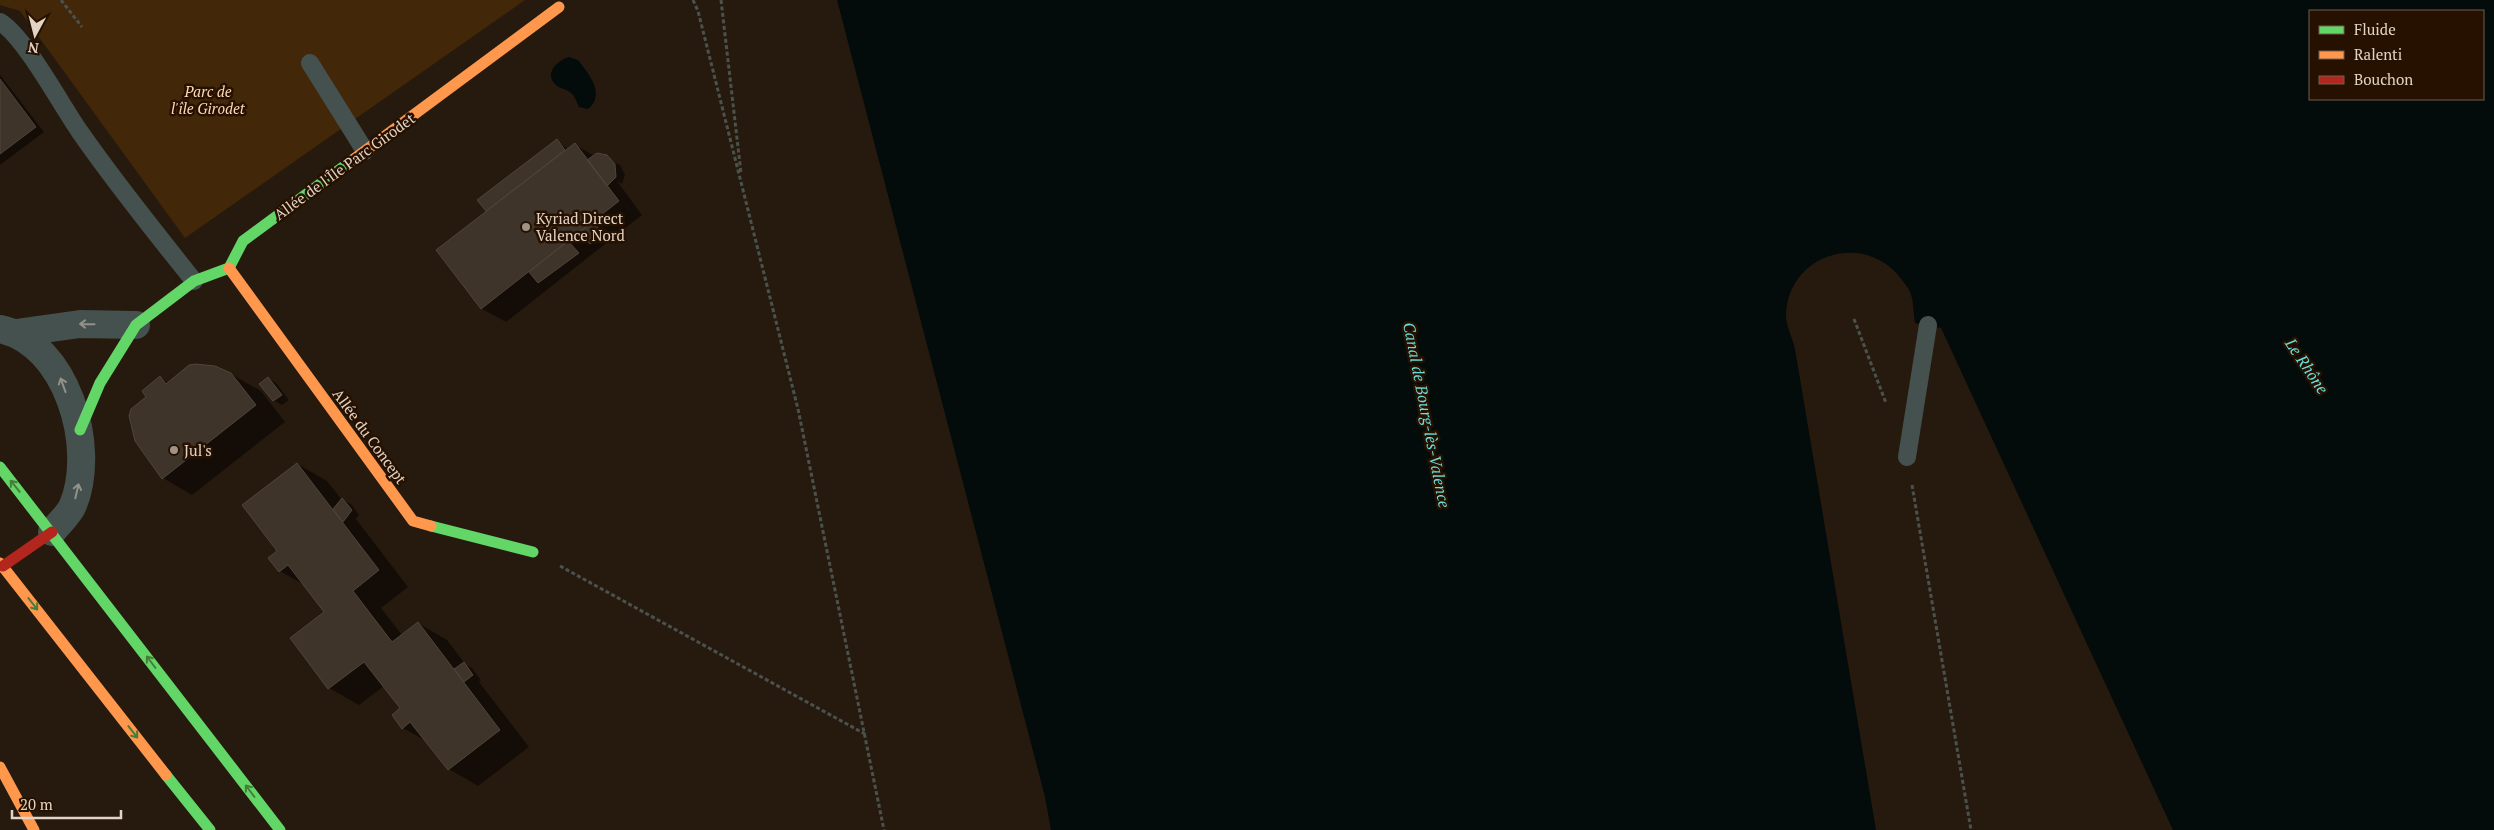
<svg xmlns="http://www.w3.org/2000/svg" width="2494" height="830" font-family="'PT Serif',serif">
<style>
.green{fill:#432709}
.water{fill:#030c0b;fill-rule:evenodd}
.shadow{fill:#0007}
.building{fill:#3f342a;stroke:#4f453b}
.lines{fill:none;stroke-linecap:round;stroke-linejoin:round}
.path{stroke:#4b524e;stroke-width:3;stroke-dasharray:4 2.5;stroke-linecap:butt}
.lane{stroke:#44514e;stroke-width:18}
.street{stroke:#44514e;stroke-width:28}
.fast{stroke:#63d668;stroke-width:11}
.slow{stroke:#ff974d;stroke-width:11}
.jam{stroke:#b3261e;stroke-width:11}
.oneway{stroke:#93928a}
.oneway2{stroke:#487d39}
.poi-dot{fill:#a09285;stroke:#261100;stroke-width:2}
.labels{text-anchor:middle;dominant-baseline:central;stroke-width:5;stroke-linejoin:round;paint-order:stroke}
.park-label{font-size:15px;font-style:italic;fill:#ffd8b6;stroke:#261100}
.street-label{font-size:15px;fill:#e2d3c5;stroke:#261100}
.poi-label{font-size:15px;fill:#e2d3c5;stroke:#261100;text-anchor:start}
.water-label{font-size:16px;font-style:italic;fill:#6bdddc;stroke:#261100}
</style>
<rect width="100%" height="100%" fill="#261a0e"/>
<path class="green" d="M0,0H525L185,238L20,11L0,5Z"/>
<path class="water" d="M837,0H2494V830H2173L1941,328L1915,323C1913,313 1914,301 1910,292C1909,288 1904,283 1902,280C1866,230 1787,253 1786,316C1786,326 1793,339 1795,349L1876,830H1051L1045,797ZM2310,11H2483V99H2310Z
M569,57L578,60C589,74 606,94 588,109L579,107C577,103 575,96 571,93C567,89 561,89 557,86C542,74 558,60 569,57Z"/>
<path class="shadow" d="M0,75L44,132L0,165Z
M557,140L568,150L575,145L595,156L597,154L620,165L625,175L622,184L617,181L642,215L506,322L482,309L437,251L489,211L487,210Z
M231,374L261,391L285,422L192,495L163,478L141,449L130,424L132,410L148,397L160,378L169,383Z
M268,378L276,383L289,400L282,405L273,400Z
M298,464L327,481L342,500L351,504L359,515L356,519L408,587L381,608L402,635L418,623L447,640L466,665L472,668L481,680L479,682L529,747L478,786L449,769L428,742L403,728L402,709L384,686L359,705L329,688L326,612L306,586L280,571L279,551Z"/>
<path class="building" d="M0,79L36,127L0,154Z
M557,139L565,150L486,211L477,200Z
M575,143L619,201L481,309L436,250Z
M597,153L607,155L615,164L616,177L607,186L587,160Z
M593,222L603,233L590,244L580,232Z
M568,241L579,253L538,283L529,272Z
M195,364L215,366L231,373L256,405L162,479L135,441L129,416L131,409L146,397L142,391L160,376L166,384L189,365Z
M268,377L282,395L273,401L259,384Z
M297,463L379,570L353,591L392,642L418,622L500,730L448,770L410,722L402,729L392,715L400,708L364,662L328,689L290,638L324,612L288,565L279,572L268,558L277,551L242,505Z
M342,498L352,510L343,522L333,509Z
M464,662L473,675L464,682L454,669Z"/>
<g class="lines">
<path class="path" d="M61,0L82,27
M693,0L698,11L798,409L884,830
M721,0L741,173
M1854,319L1886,403
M1912,485L1971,830
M560,566L865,734"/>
<path class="lane" d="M0,22C25,37 61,105 80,132C116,184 155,232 194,281
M310,63L365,151
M1907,457L1928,325"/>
<path class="street" d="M0,329C67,343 97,447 73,505C69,515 58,524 52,532
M16,333L80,324L136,325"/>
<path class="fast" d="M80,430L100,383L136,325L194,281L229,268L243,241L354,159
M0,467L280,830
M431,526L533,552
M166,775L210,830"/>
<path class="slow" d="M354,159L559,7
M229,268L413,521L431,526
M0,563L166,775
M0,767L34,830"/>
<path class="jam" d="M3,566L52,532"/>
</g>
<defs><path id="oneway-shaft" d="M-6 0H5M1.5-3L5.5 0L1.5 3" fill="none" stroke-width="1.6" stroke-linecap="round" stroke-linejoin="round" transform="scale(1.25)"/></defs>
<g class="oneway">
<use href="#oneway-shaft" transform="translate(87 324) rotate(-179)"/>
<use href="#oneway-shaft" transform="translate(63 385) rotate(-110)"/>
<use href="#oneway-shaft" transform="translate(77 491) rotate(-77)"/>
</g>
<g class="oneway2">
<use href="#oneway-shaft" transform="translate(15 486) rotate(-129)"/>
<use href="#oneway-shaft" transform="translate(33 604) rotate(52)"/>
<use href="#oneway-shaft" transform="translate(151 662) rotate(-127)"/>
<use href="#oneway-shaft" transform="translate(133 732) rotate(52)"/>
<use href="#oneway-shaft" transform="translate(250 791) rotate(-127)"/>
</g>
<g class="poi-dot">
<circle cx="526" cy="227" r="5"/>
<circle cx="174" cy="450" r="5"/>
</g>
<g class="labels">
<g class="park-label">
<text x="208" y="91">Parc de<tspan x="208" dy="17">l'île Girodet</tspan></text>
</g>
<g class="street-label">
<text transform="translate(344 166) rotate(-36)">Allée de l'Île Parc Girodet</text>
<text transform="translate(370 436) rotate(54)">Allée du Concept</text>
</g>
<g class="poi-label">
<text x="536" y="218">Kyriad Direct<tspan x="536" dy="17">Valence Nord</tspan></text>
<text x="184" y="450">Jul's</text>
</g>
<g class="water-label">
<text transform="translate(2307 366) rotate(56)">Le Rhône</text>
<text transform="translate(1427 415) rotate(79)">Canal de Bourg-lès-Valence</text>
</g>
</g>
<rect x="2309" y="10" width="175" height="90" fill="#261100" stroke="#715f4f"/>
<rect x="2319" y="26" width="25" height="8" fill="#63d668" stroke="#715f4f"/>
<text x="2354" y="35" font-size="15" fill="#e2d3c5">Fluide</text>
<rect x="2319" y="51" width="25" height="8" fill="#ff974d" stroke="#715f4f"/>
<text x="2354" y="60" font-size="15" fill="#e2d3c5">Ralenti</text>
<rect x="2319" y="76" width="25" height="8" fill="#b3261e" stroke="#715f4f"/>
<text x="2354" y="85" font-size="15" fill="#e2d3c5">Bouchon</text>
<g transform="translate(35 35) rotate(187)" stroke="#261100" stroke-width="4" paint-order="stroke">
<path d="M0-4L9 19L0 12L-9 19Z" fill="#e2d3c5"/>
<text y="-8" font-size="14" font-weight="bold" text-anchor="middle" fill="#e2d3c5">N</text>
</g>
<path d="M12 810v8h109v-8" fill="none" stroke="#e2d3c5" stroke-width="2.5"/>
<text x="20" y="810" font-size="15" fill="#e2d3c5" stroke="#261100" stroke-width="4" paint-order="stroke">20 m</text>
</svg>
